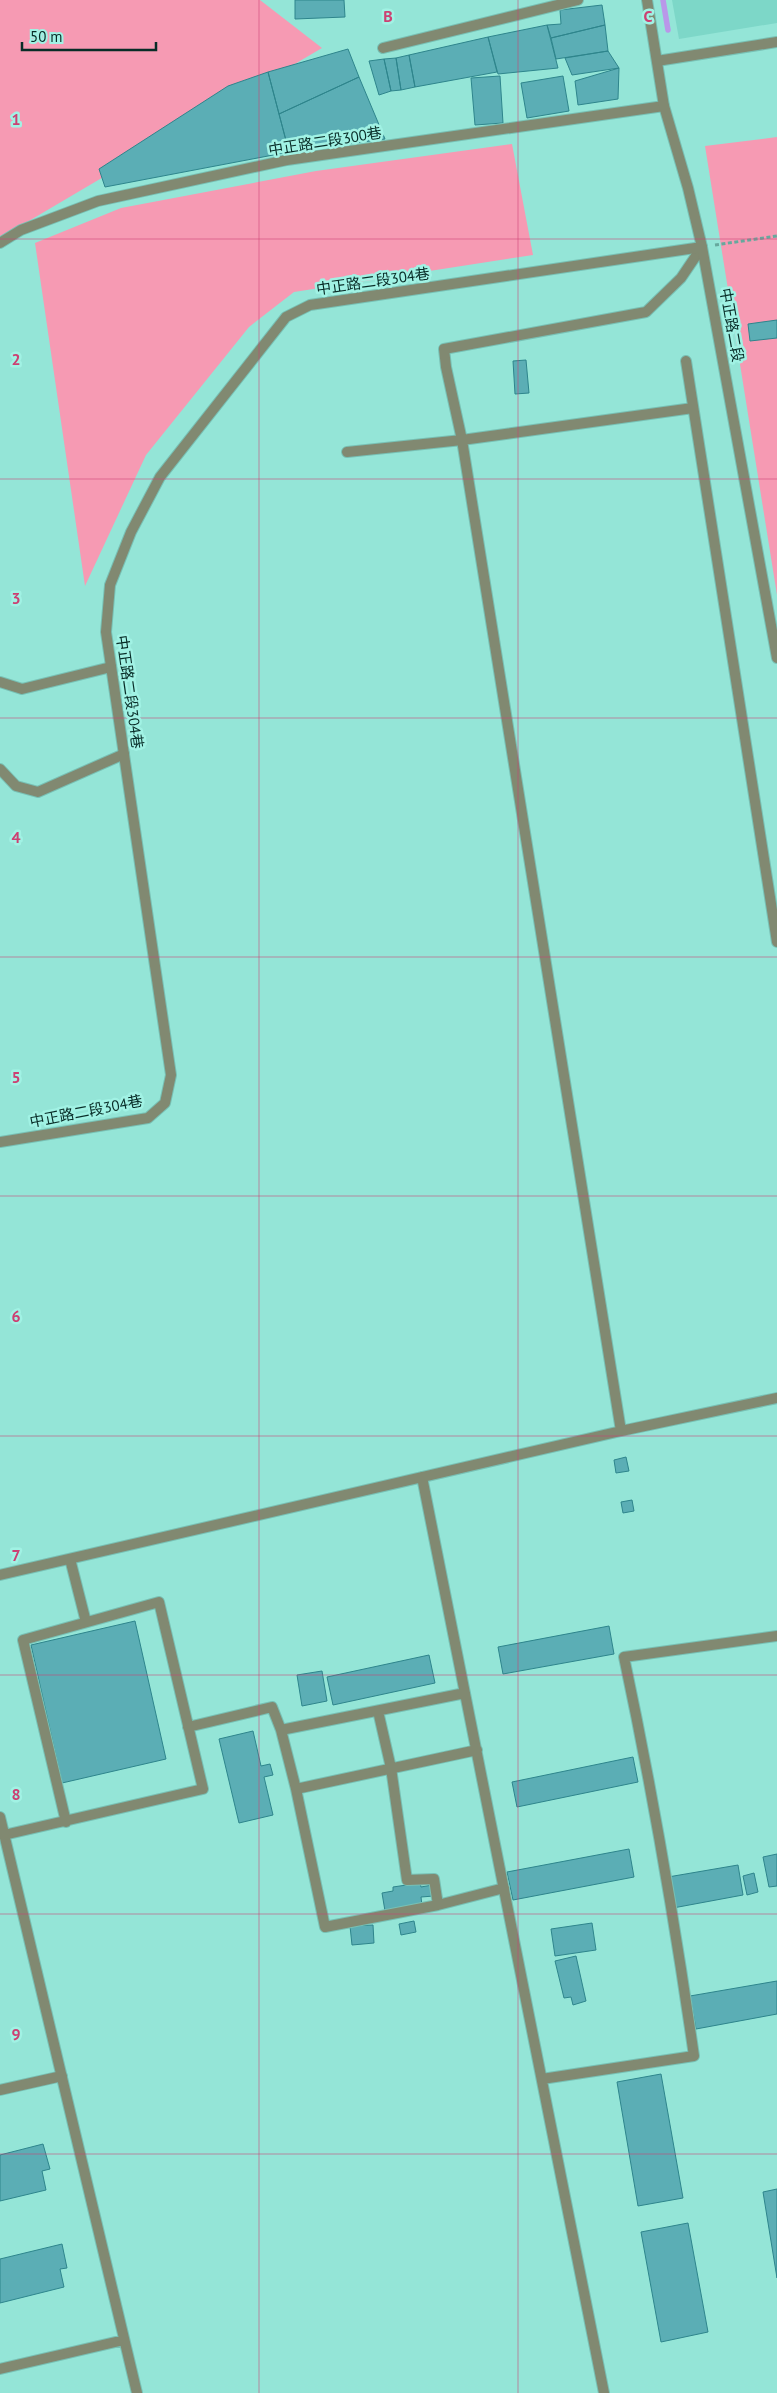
<svg xmlns="http://www.w3.org/2000/svg" width="777" height="2393" font-family="'PT Sans','Noto Sans TC',sans-serif">
<style>
.built{fill:#7dd7c8}
.green{fill:#f69ab3}
.lines{fill:none;stroke-linecap:round;stroke-linejoin:round}
.stream{stroke:#b997e9;stroke-width:5.5}
.building{fill:#5baeb5;stroke:#2e858c}
.service-casing{stroke:#78c0b4;stroke-width:12}
.minor-casing{stroke:#78c0b4;stroke-width:12}
.tertiary-casing{stroke:#78c0b4;stroke-width:12}
.path{stroke:#66a89d;stroke-width:3;stroke-dasharray:4 2.5;stroke-linecap:butt}
.service{stroke:#818971;stroke-width:10}
.minor{stroke:#818971;stroke-width:10}
.tertiary{stroke:#818971;stroke-width:10}
.grid{fill:none;stroke:#cc4072;stroke-width:1;stroke-opacity:0.55}
.labels{text-anchor:middle;dominant-baseline:central;stroke-width:5;stroke-linejoin:round;paint-order:stroke}
.street-label{font-size:15px;fill:#082c27;stroke:#a1f2e4}
.grid-label{font-size:16px;text-anchor:middle;font-weight:bold;fill:#cc4072;stroke:#a1f2e4;stroke-width:5;stroke-linejoin:round;paint-order:stroke}
</style>
<rect width="100%" height="100%" fill="#94e5d7"/>
<path class="built" d="M672,0H777V23L679,39Z"/>
<path class="green" d="M0,0H260L322,48L0,238Z
M777,137V595L705,146Z
M512,144L533,255L294,292L249,327L146,455L85,586L35,243L121,208L316,171Z"/>
<g class="lines">
<path class="stream" d="M663,0L668,30"/>
</g>
<path class="building" d="M295,0H344L345,17L295,19Z
M602,5L605,25L551,38L547,25L561,24L560,10Z
M547,25L558,68L498,74L488,37Z
M605,25L608,51L556,59L551,38Z
M488,37L497,72L415,87L409,55Z
M348,49L359,77L279,114L268,72Z
M608,51L619,68L572,75L565,58Z
M409,55L415,87L401,90L396,58Z
M396,58L401,90L391,91L384,59Z
M384,59L391,91L379,95L369,61Z
M619,68L618,99L578,105L575,81Z
M268,72L289,152L105,187L99,169L228,86Z
M500,76L503,123L475,125L471,78Z
M563,76L569,111L527,118L521,83Z
M359,77L385,139L289,152L279,114Z
M777,320V338L750,341L748,324Z
M526,360L529,393L515,394L513,361Z
M626,1457L629,1471L616,1473L614,1460Z
M632,1500L634,1511L623,1513L621,1502Z
M135,1621L166,1759L62,1783L31,1645Z
M609,1626L614,1654L503,1674L498,1647Z
M429,1655L435,1683L333,1705L327,1677Z
M322,1671L327,1701L302,1706L297,1675Z
M253,1731L261,1766L270,1764L273,1775L264,1777L273,1815L239,1823L219,1739Z
M633,1757L638,1782L517,1807L512,1782Z
M629,1849L634,1877L513,1900L507,1872Z
M777,1854V1886L769,1887L763,1857Z
M738,1865L743,1895L673,1908L668,1877Z
M754,1873L758,1892L747,1895L743,1876Z
M420,1883L421,1887L432,1885L434,1896L421,1897L422,1906L385,1911L382,1893L393,1891V1887Z
M414,1921L416,1932L401,1935L399,1924Z
M592,1923L596,1950L555,1956L551,1929Z
M373,1925L374,1943L352,1945L350,1926Z
M576,1956L586,2001L573,2005L571,1997L564,1998L555,1961Z
M777,1981V2014L696,2029L690,1996Z
M661,2074L683,2198L638,2206L617,2082Z
M43,2144L50,2169L42,2171L46,2190L0,2201V2155Z
M777,2189V2278L763,2192Z
M688,2223L708,2332L661,2342L641,2232Z
M62,2244L67,2268L60,2269L64,2287L0,2303V2259Z"/>
<g class="lines">
<g class="service-casing">
<path id="service" d="M686,361L777,942
M347,452L462,440L693,408
M0,682L22,689L111,667
M0,769L16,786L38,792L124,754
M621,1431L777,1398
M422,1477L604,2393
M70,1559L86,1622
M0,1575L621,1431L462,440L446,367L444,349L646,312L681,278L702,247
M378,1711L391,1768L407,1880L434,1879L438,1905
M188,1727L272,1707L281,1730L465,1693
M281,1730L296,1789
M477,1750L296,1789L325,1927L438,1905L504,1888
M0,1817L137,2393
M4,1835L203,1789L159,1602L23,1640L66,1822
M542,2079L694,2056C675,1923 652,1789 624,1657L777,1636
M0,2090L62,2076
M0,2369L124,2340"/>
</g>
<g class="minor-casing">
<path id="minor" d="M383,48L578,0
M0,243L21,230L98,201L287,160L664,106"/>
</g>
<g class="tertiary-casing">
<path id="tertiary" d="M647,0L664,106L688,188L702,247L777,658
M657,61L777,42
M0,1142L148,1118L165,1103L171,1075L106,632L110,585L131,532L160,477L286,317L310,305L702,247"/>
</g>
<path class="path" d="M715,245L777,236"/>
<use href="#service" class="service"/>
<use href="#minor" class="minor"/>
<use href="#tertiary" class="tertiary"/>
</g>
<path class="grid" d="M259,0V2393M518,0V2393M0,239H777M0,479H777M0,718H777M0,957H777M0,1196H777M0,1436H777M0,1675H777M0,1914H777M0,2154H777"/>
<g class="labels">
<g class="street-label">
<text transform="translate(325 141) rotate(-9)">中正路二段300巷</text>
<text transform="translate(373 281) rotate(-8)">中正路二段304巷</text>
<text transform="translate(732 325) rotate(80)">中正路二段</text>
<text transform="translate(130 692) rotate(82)">中正路二段304巷</text>
<text transform="translate(86 1111) rotate(-11)">中正路二段304巷</text>
</g>
</g>
<g class="grid-label">
<text x="388" y="22">B</text>
<text x="648" y="22">C</text>
<text x="16" y="125">1</text>
<text x="16" y="365">2</text>
<text x="16" y="604">3</text>
<text x="16" y="843">4</text>
<text x="16" y="1083">5</text>
<text x="16" y="1322">6</text>
<text x="16" y="1561">7</text>
<text x="16" y="1800">8</text>
<text x="16" y="2040">9</text>
</g>
<path d="M22 42v8h134v-8" fill="none" stroke="#082c27" stroke-width="2.5"/>
<text x="30" y="42" font-size="15" fill="#082c27" stroke="#a1f2e4" stroke-width="4" paint-order="stroke">50 m</text>
</svg>
